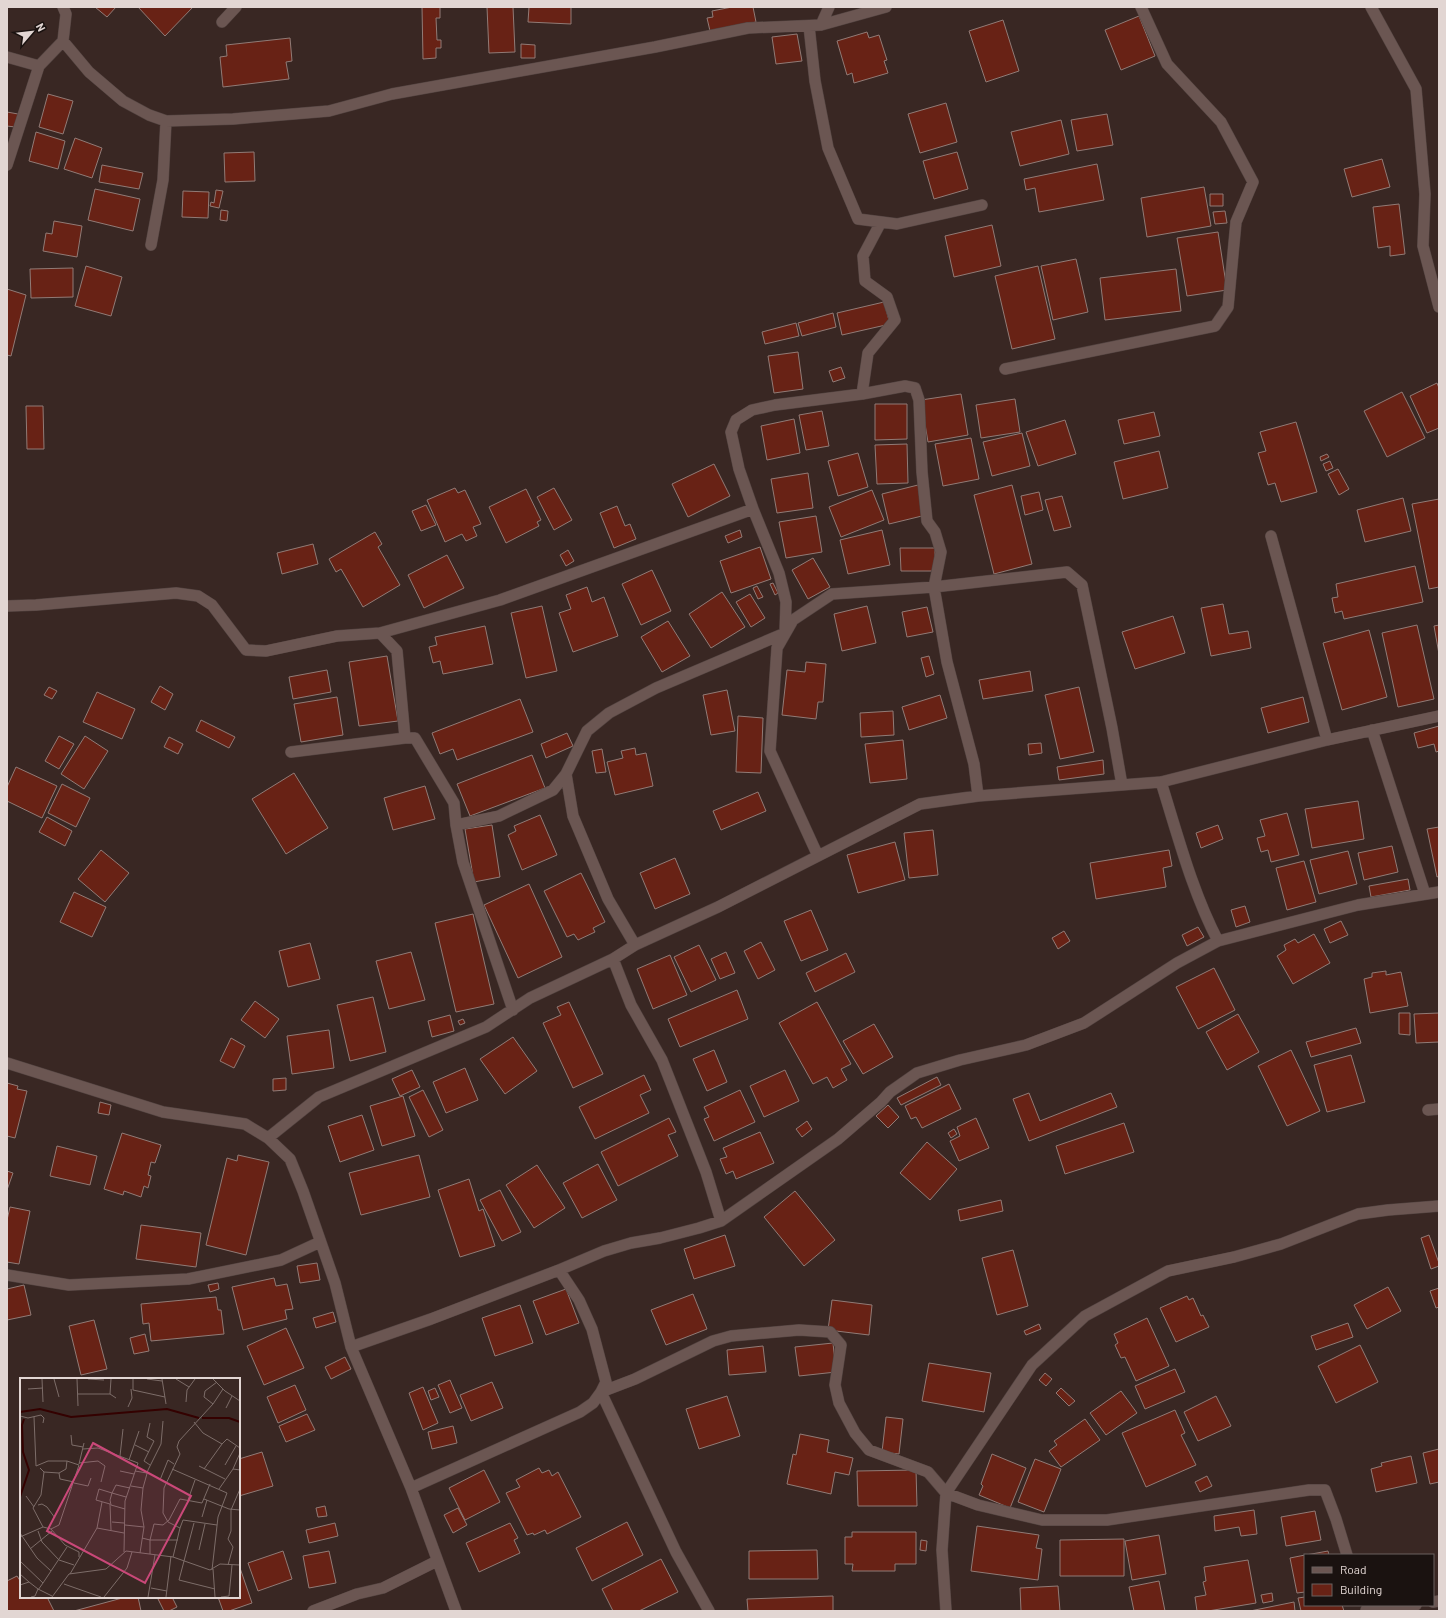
<svg xmlns="http://www.w3.org/2000/svg" width="1446" height="1618" font-family="Barlow,sans-serif">
<style>
.building{fill:#682215;stroke:#917b76}
.lines{fill:none;stroke-linecap:round;stroke-linejoin:round}
.minor-casing{stroke:#524340;stroke-width:12}
.minor{stroke:#6b5652;stroke-width:11}
.inset-river{fill:none;stroke:#340100;stroke-width:2}
.inset-road{fill:none;stroke:#7d6d69;stroke-width:1}
.view{fill:#ca4879;fill-opacity:0.15;stroke:#ca4879;stroke-width:2}
.inset-edge{fill:none;stroke:#e2d6d3;stroke-width:2}
</style>
<rect width="100%" height="100%" fill="#392723"/>
<path class="building" d="M95,7H116L107,17Z
M138,7H193L165,36Z
M422,7H440V18H436L437,40H441V48H436V58L423,59Z
M487,7H513L515,52L489,53Z
M529,7H571V24L528,22Z
M732,7H753L756,22L710,31L707,18L713,17L712,11Z
M1139,16L1155,56L1121,70L1105,30Z
M1003,20L1019,71L986,82L969,31Z
M867,32L869,38L879,35L887,60L884,61L888,73L854,83L852,73L847,75L837,41Z
M797,34L802,61L776,64L772,37Z
M290,38L292,61L286,62L289,79L223,87L220,57L227,56L226,45Z
M521,44L535,45V58H521Z
M48,94L73,101L63,134L39,127Z
M946,103L957,142L920,153L908,114Z
M7,112L18,114L15,127L7,126Z
M1107,114L1113,145L1077,151L1071,120Z
M1061,120L1069,154L1020,166L1011,132Z
M36,132L65,141L58,169L29,161Z
M75,138L102,148L92,178L64,169Z
M254,152L255,181L225,182L224,153Z
M957,152L968,189L934,199L923,161Z
M1382,159L1390,187L1352,197L1344,169Z
M1097,164L1104,200L1039,212L1035,188L1026,190L1024,179Z
M102,165L143,173L139,189L99,182Z
M1204,187L1211,226L1147,237L1141,198Z
M95,189L140,199L133,231L88,220Z
M216,190L223,191L219,208L210,206L211,202L214,203Z
M183,191L209,192L208,218L182,217Z
M1210,194H1223V206H1210Z
M1399,204L1405,254L1390,256V246L1378,248L1373,207Z
M221,210L228,211L227,221L220,220Z
M1225,211L1227,223L1215,224L1213,212Z
M54,221L82,226L77,257L43,251L46,233L52,234Z
M992,225L1001,266L954,277L945,236Z
M1218,232L1227,290L1187,296L1177,238Z
M1076,259L1088,312L1053,320L1041,266Z
M86,266L122,277L111,316L75,306Z
M1038,266L1055,339L1012,349L995,276Z
M73,268V297L31,298L30,269Z
M1176,269L1181,311L1105,320L1100,278Z
M7,289L26,295L11,356L7,355Z
M884,302L890,324L842,335L837,313Z
M833,313L836,327L802,336L798,323Z
M796,323L799,336L765,344L762,332Z
M798,352L803,389L774,393L768,356Z
M841,367L845,378L833,382L829,371Z
M1437,383L1439,388V428L1427,433L1410,396Z
M1402,392L1425,438L1387,457L1364,411Z
M961,394L968,435L928,442L921,400Z
M1015,399L1020,432L981,438L976,405Z
M875,404H907V439L875,440Z
M26,406H43L44,449H27Z
M822,411L829,446L806,450L799,415Z
M1154,412L1160,436L1124,444L1118,420Z
M794,419L800,453L767,460L761,426Z
M1065,420L1076,454L1038,466L1026,432Z
M1296,422L1317,492L1281,502L1275,483L1268,485L1258,453L1266,451L1260,432Z
M1022,433L1030,466L992,476L983,442Z
M971,438L979,479L943,486L935,444Z
M907,444L908,483L877,484L875,445Z
M1159,451L1168,488L1123,499L1114,462Z
M858,453L868,487L838,496L828,461Z
M1327,454L1329,457L1321,461L1320,457Z
M1330,461L1333,468L1326,471L1323,464Z
M714,464L730,496L688,517L672,484Z
M1338,469L1349,489L1339,495L1328,474Z
M808,473L813,508L777,513L771,479Z
M918,485L926,515L889,524L882,494Z
M1012,485L1032,564L994,574L974,495Z
M455,488L458,493L465,490L481,524L473,527L477,536L466,541L462,534L445,542L427,500Z
M554,488L572,520L554,530L537,497Z
M526,489L541,520L537,522L539,526L506,543L489,507Z
M872,490L884,520L841,537L829,507Z
M1039,492L1043,510L1025,515L1021,496Z
M1062,496L1071,527L1054,531L1045,500Z
M1403,498L1411,531L1365,542L1357,510Z
M1439,499V587L1429,589L1412,504Z
M426,505L436,525L421,531L412,511Z
M617,506L625,526L630,524L636,539L614,548L600,513Z
M816,516L822,552L786,558L779,522Z
M740,530L742,537L728,543L725,536Z
M882,530L890,565L848,574L840,540Z
M375,532L382,544L378,547L400,585L363,607L341,569L336,572L329,559Z
M313,544L318,564L282,574L277,553Z
M760,547L771,579L731,593L720,561Z
M900,548H935V571H901Z
M568,550L574,561L566,566L560,555Z
M447,555L464,588L424,608L408,575Z
M813,558L830,587L808,599L792,570Z
M1415,566L1423,602L1344,619L1342,611L1335,613L1332,598L1338,597L1336,584Z
M652,570L671,611L641,625L622,584Z
M773,583L778,593L775,595L770,584Z
M757,586L763,597L758,599L753,588Z
M587,587L592,602L604,597L618,636L573,652L559,613L571,609L566,595Z
M722,592L745,627L711,648L689,614Z
M750,594L765,618L751,627L736,602Z
M1223,604L1229,634L1248,631L1251,648L1211,656L1201,608Z
M542,606L557,671L526,678L511,613Z
M867,606L876,643L842,651L834,614Z
M927,607L933,632L907,637L902,612Z
M1173,616L1185,653L1135,669L1122,632Z
M668,621L690,656L662,672L641,637Z
M1417,625L1434,699L1398,707L1382,633Z
M1439,625V654L1434,626Z
M485,626L493,664L443,674L440,661L433,663L429,647L437,645L435,637Z
M1369,630L1387,697L1342,710L1323,643Z
M387,656L398,721L359,726L349,662Z
M929,656L934,674L926,677L921,658Z
M806,662L826,664L823,702H818L816,719L782,715L787,670L805,672Z
M327,670L331,692L293,699L289,677Z
M1030,671L1033,691L983,699L979,680Z
M160,686L173,694L165,710L151,702Z
M49,687L57,691L52,699L44,695Z
M1079,687L1094,752L1060,759L1045,695Z
M727,690L735,731L711,735L703,695Z
M97,692L135,709L122,739L83,722Z
M940,695L947,718L909,730L902,707Z
M337,697L343,735L301,742L294,704Z
M1303,697L1309,722L1268,733L1261,708Z
M520,699L533,732L457,760L453,749L440,754L432,733Z
M893,711L894,735L861,737L860,713Z
M738,716L763,718L761,773L736,772Z
M201,720L235,737L229,748L196,731Z
M1439,726V751L1436,752L1434,744L1418,748L1414,733Z
M567,733L573,746L546,758L541,744Z
M59,736L74,744L59,769L45,761Z
M85,736L108,751L84,789L61,774Z
M169,737L183,744L178,754L164,747Z
M903,740L907,779L870,783L865,744Z
M1041,743L1042,753L1029,755L1028,744Z
M635,748L636,755L646,753L653,786L615,795L607,762L623,758L621,751Z
M602,749L606,772L596,773L592,751Z
M532,755L545,788L470,816L457,784Z
M1103,760L1104,774L1059,780L1057,767Z
M16,767L57,786L42,818L7,801V787Z
M294,773L328,828L286,854L252,799Z
M62,784L90,798L76,827L48,813Z
M425,786L435,819L393,830L384,798Z
M758,792L766,811L721,830L713,811Z
M1358,801L1364,839L1312,848L1305,809Z
M1287,813L1299,855L1271,862L1268,850L1261,852L1257,838L1265,836L1260,820Z
M540,815L557,855L522,870L508,835L516,831L514,826Z
M47,817L72,831L65,846L39,832Z
M492,825L500,877L474,882L465,829Z
M1218,825L1223,839L1201,848L1196,833Z
M1439,827V876L1437,877L1427,829Z
M933,830L938,875L909,878L904,833Z
M895,842L905,880L858,893L847,855Z
M1392,846L1398,872L1364,880L1358,853Z
M101,850L129,873L105,902L78,879Z
M1169,850L1172,866L1163,868L1166,887L1096,899L1090,863Z
M1348,851L1357,884L1319,894L1310,860Z
M675,858L690,894L655,909L640,873Z
M1304,861L1316,902L1287,910L1276,868Z
M581,873L605,922L593,928L595,932L578,940L574,934L567,937L544,891Z
M1408,879L1410,890L1371,897L1369,886Z
M529,884L562,957L518,978L484,905Z
M74,892L106,907L92,937L60,922Z
M1245,906L1250,922L1236,927L1231,910Z
M811,910L828,950L801,961L784,921Z
M473,914L494,1004L456,1012L435,923Z
M1341,921L1348,935L1330,943L1324,929Z
M1198,927L1204,937L1187,946L1182,935Z
M1064,931L1070,941L1058,949L1052,938Z
M1314,934L1330,963L1293,984L1277,956L1286,950L1284,945L1295,939L1298,943Z
M761,942L775,970L758,979L744,951Z
M310,943L320,979L288,987L279,951Z
M699,945L716,980L691,992L674,957Z
M411,952L425,1000L389,1009L376,961Z
M726,952L735,973L720,979L711,959Z
M846,953L855,972L815,992L806,973Z
M670,955L687,995L653,1009L637,969Z
M1214,968L1235,1010L1198,1029L1176,987Z
M1386,971V975L1401,972L1408,1006L1370,1013L1364,979L1372,977V973Z
M737,990L748,1019L680,1047L668,1019Z
M373,997L386,1052L350,1061L337,1005Z
M255,1001L279,1019L265,1038L241,1020Z
M569,1002L603,1074L573,1088L543,1023L561,1015L557,1007Z
M817,1002L851,1064L841,1069L847,1080L833,1088L827,1077L813,1084L779,1023Z
M1399,1013H1410V1035L1399,1034Z
M1439,1013V1042L1416,1043L1414,1014Z
M1238,1014L1259,1052L1227,1070L1206,1032Z
M450,1015L454,1031L432,1037L428,1021Z
M463,1019L465,1023L460,1025L458,1021Z
M874,1024L893,1057L863,1074L843,1041Z
M1356,1028L1361,1043L1311,1057L1306,1042Z
M329,1030L334,1068L292,1074L287,1036Z
M513,1037L537,1071L505,1094L480,1059Z
M231,1038L245,1046L234,1068L220,1061Z
M714,1050L727,1082L707,1091L693,1059Z
M1291,1050L1320,1111L1287,1126L1258,1066Z
M1351,1055L1365,1102L1327,1112L1314,1065Z
M465,1068L478,1100L446,1113L433,1082Z
M412,1070L420,1087L400,1096L392,1079Z
M785,1070L799,1101L764,1117L750,1086Z
M644,1075L651,1090L640,1095L649,1113L595,1139L579,1107Z
M937,1077L941,1085L901,1105L897,1098Z
M286,1078V1090L273,1091V1079Z
M7,1083L18,1086L17,1089L27,1091L15,1138L7,1136Z
M949,1084L961,1109L922,1128L916,1117L911,1119L905,1106Z
M423,1090L443,1130L429,1137L409,1097Z
M740,1090L755,1122L714,1141L704,1119L709,1117L704,1107Z
M1029,1093L1040,1121L1111,1093L1117,1107L1029,1141L1013,1099Z
M403,1096L415,1136L382,1146L370,1106Z
M100,1102L111,1105L109,1115L98,1113Z
M888,1105L899,1117L888,1128L876,1116Z
M362,1115L374,1150L340,1162L328,1126Z
M669,1118L676,1132L668,1135L678,1156L618,1186L601,1152Z
M976,1118L989,1148L959,1161L950,1141L960,1136L957,1127Z
M807,1121L812,1129L802,1137L796,1129Z
M1124,1123L1134,1152L1065,1174L1056,1146Z
M954,1129L957,1134L951,1138L948,1133Z
M760,1132L774,1163L736,1179L733,1171L726,1174L720,1159L727,1157L723,1148Z
M122,1133L161,1145L155,1163L151,1162L148,1175L151,1176L148,1188L144,1186L141,1197L124,1191L123,1195L104,1189Z
M927,1142L957,1169L930,1200L900,1173Z
M57,1146L97,1156L90,1185L50,1176Z
M238,1155L269,1162L246,1255L206,1245L227,1158L237,1161Z
M419,1155L430,1197L361,1215L349,1173Z
M598,1164L617,1200L582,1218L563,1183Z
M537,1165L565,1208L534,1228L506,1185Z
M7,1171L13,1173L7,1190Z
M469,1179L479,1211L483,1209L495,1246L460,1257L438,1190Z
M500,1190L521,1232L502,1241L480,1200Z
M795,1191L835,1240L804,1266L764,1217Z
M1001,1200L1003,1211L960,1221L958,1210Z
M10,1207L30,1211L19,1264L7,1262V1220Z
M141,1225L201,1233L196,1267L136,1259Z
M725,1235L735,1266L694,1279L684,1249Z
M1429,1235L1439,1263V1266L1431,1269L1421,1238Z
M1013,1250L1028,1306L997,1315L982,1258Z
M317,1263L320,1280L300,1283L297,1266Z
M274,1278L276,1286L287,1284L293,1309L285,1310L287,1319L243,1330L232,1287Z
M218,1283L219,1289L210,1292L208,1285Z
M24,1285L31,1315L7,1320V1289Z
M1388,1287L1401,1311L1367,1329L1354,1305Z
M1439,1288V1307L1436,1308L1430,1291Z
M566,1289L579,1323L546,1335L533,1301Z
M693,1294L707,1329L666,1345L651,1310Z
M1187,1296L1189,1300L1193,1298L1201,1316L1203,1315L1209,1327L1176,1342L1160,1308Z
M216,1297L218,1310H221L224,1334L151,1341L149,1323L143,1324L141,1304Z
M832,1300L872,1305L869,1335L828,1330Z
M520,1305L533,1343L495,1356L482,1318Z
M333,1312L336,1322L316,1328L313,1318Z
M1147,1318L1169,1366L1136,1381L1125,1357L1121,1358L1115,1345L1118,1343L1114,1334Z
M94,1320L107,1369L81,1375L69,1326Z
M1348,1323L1353,1337L1316,1350L1311,1336Z
M1039,1324L1041,1329L1026,1335L1024,1331Z
M286,1328L304,1368L264,1385L247,1346Z
M145,1334L149,1351L134,1354L130,1338Z
M833,1343L836,1372L799,1376L795,1347Z
M1360,1345L1378,1382L1336,1403L1318,1366Z
M763,1346L766,1372L729,1375L727,1350Z
M345,1357L351,1369L331,1379L325,1367Z
M929,1363L991,1373L984,1412L922,1401Z
M1175,1369L1185,1392L1145,1409L1135,1386Z
M1045,1373L1052,1379L1046,1386L1039,1380Z
M450,1380L462,1408L450,1413L438,1385Z
M492,1382L503,1408L471,1421L460,1395Z
M295,1385L306,1410L278,1423L267,1397Z
M423,1387L438,1423L423,1430L409,1393Z
M435,1388L439,1397L431,1400L428,1391Z
M1061,1388L1075,1401L1069,1406L1056,1393Z
M1121,1391L1137,1413L1106,1435L1090,1413Z
M727,1396L740,1436L699,1449L686,1409Z
M1216,1396L1231,1426L1198,1441L1184,1412Z
M1175,1410L1185,1433L1181,1435L1196,1465L1146,1487L1122,1433Z
M307,1414L315,1430L286,1442L279,1426Z
M886,1417L903,1419L899,1454L882,1452Z
M1085,1419L1100,1440L1061,1467L1049,1451L1057,1445L1054,1441Z
M453,1426L457,1443L432,1449L428,1432Z
M800,1434L829,1440L827,1452L853,1458L849,1475L835,1472L831,1494L787,1484L793,1454L796,1455Z
M1439,1449V1482L1430,1484L1423,1453Z
M262,1452L273,1486L239,1496V1459Z
M992,1454L1026,1468L1010,1508L979,1495L983,1486L981,1484Z
M1411,1456L1417,1483L1376,1492L1371,1469L1382,1466L1381,1463Z
M1035,1459L1061,1469L1044,1512L1018,1502Z
M539,1468L542,1473L549,1470L552,1476L558,1472L581,1517L547,1534L545,1530L534,1535L533,1533L527,1535L506,1493L520,1487L516,1480Z
M484,1470L500,1502L465,1520L449,1488Z
M916,1470L917,1506H858L857,1471Z
M1207,1476L1212,1486L1200,1492L1195,1482Z
M325,1506L327,1516L318,1517L316,1508Z
M458,1508L467,1525L453,1533L444,1515Z
M1254,1510L1257,1534L1241,1536L1239,1527L1215,1531L1214,1516Z
M1315,1511L1321,1540L1286,1546L1281,1517Z
M627,1522L643,1555L592,1581L576,1548Z
M335,1523L338,1536L309,1543L306,1530Z
M510,1523L518,1538L514,1540L520,1553L479,1572L466,1543Z
M977,1526L1039,1535L1036,1548L1042,1549L1038,1580L971,1571Z
M852,1532H916V1564H895V1571H852L853,1564H845V1537H852Z
M1159,1535L1166,1574L1132,1580L1125,1541Z
M1124,1539V1576H1060V1540Z
M921,1540L927,1541L926,1551L920,1550Z
M817,1550L818,1579H749V1551Z
M283,1551L292,1579L258,1591L248,1563Z
M329,1551L336,1583L309,1588L303,1556Z
M1328,1551L1329,1555H1306Z
M1305,1555V1592L1297,1593L1290,1558Z
M661,1559L678,1592L639,1611H613L602,1589Z
M1248,1560L1256,1603L1208,1611H1197L1195,1597L1206,1595L1203,1582L1206,1581L1204,1567Z
M239,1565L252,1603L229,1611H223L218,1597H239Z
M17,1576L21,1582V1597H47L54,1611H7V1581Z
M1159,1581L1165,1611H1134L1129,1587Z
M1058,1586L1060,1611H1021L1020,1588Z
M1272,1593L1273,1601L1263,1603L1261,1595Z
M833,1596V1611H748L747,1599Z
M126,1597H138L141,1611H74Z
M157,1597H172L177,1607L169,1611H164Z
M1305,1597V1605H1342L1344,1611H1301L1298,1598Z
M1294,1602L1295,1611H1250Z"/>
<g class="lines">
<g class="minor-casing">
<path id="minor" d="M1371,7L1416,89L1425,194L1423,246L1439,307
M222,22L236,7
M821,25L829,7
M809,26L815,81L828,148L858,219L897,224L982,205
M63,41L89,72L123,101L149,115L166,121L233,119L329,111L392,94L655,47L748,28L821,25L886,7
M7,57L39,66
M7,165L39,66L63,41L66,14L63,7
M151,245L163,180L166,121
M1005,369L1215,326L1228,307L1236,222L1253,182L1221,122L1167,64L1141,7
M862,394L868,353L895,320L887,297L865,281L863,256L881,222
M1271,536L1327,740
M7,606L36,605L176,593L198,596L212,605L246,650L266,651L337,636L380,633
M1372,730L1425,894
M291,752L405,738
M566,774L573,816L608,899L635,945
M1161,782C1178,836 1192,891 1218,941
M978,796L974,764L947,662L934,587L1067,572L1082,585L1112,728L1122,785
M456,825L499,816L553,790L566,774L587,731L609,713L656,688L785,633L786,602L779,573L753,509L739,469L731,432L736,420L752,410L775,405L862,394L905,386L915,388L919,400L922,472L927,521L935,532L941,552L934,587L832,594L793,620L777,648L770,751L818,856
M613,959L631,1005L662,1060L706,1172L721,1221
M513,1010L463,862L456,825L454,803L415,738H405L397,651L380,633L500,600L753,509
M7,1063L163,1112L245,1124L268,1138L290,1159L303,1191L335,1283L351,1347L411,1488L456,1611
M1428,1110L1439,1109
M268,1138L319,1097L486,1027L530,998L613,959L635,945L718,907L920,804L978,796L1161,782L1327,740L1439,716
M559,1270L579,1300L592,1329L606,1382L601,1392L635,1379L713,1341L731,1336L799,1330L830,1332L841,1345L835,1385L839,1403L855,1433L869,1450L928,1472L946,1493L978,1505L1042,1520H1107L1309,1490H1325L1336,1519L1347,1555
M7,1275L69,1285L188,1279L281,1260L320,1242
M351,1347L431,1319L559,1270L604,1251L631,1243L660,1238L699,1228L721,1221L838,1139L881,1102L890,1092L917,1073L960,1060L1026,1045L1084,1023L1177,963L1218,941L1358,905L1439,892
M411,1488L580,1412L593,1403L601,1392L676,1552L709,1611
M1433,1602L1439,1601
M1366,1610H1383L1416,1605
M313,1611L357,1594L383,1588L437,1561
M946,1611L942,1550L946,1493L1032,1365L1085,1316L1168,1271L1234,1257L1281,1244L1358,1214L1388,1210L1439,1206"/>
</g>
<use href="#minor" class="minor"/>
</g>
<g transform="translate(20 1378)">
<rect width="220" height="220" fill="#392723"/>
<path class="inset-river" d="M0,34L20,31L51,39L147,31L179,40M182,40H209L220,44M0,119L9,92L3,74L2,47L4,41"/>
<path class="inset-road" d="M22,1L23,24M34,1L39,19M57,1L58,28M68,1L84,2M91,1L90,16L96,20M113,1V12L145,19M127,1L142,3M142,1L146,26M156,1L169,9M193,1L205,13L220,23M197,4L185,13L184,19L193,26L203,11M8,11L23,10M58,16H90M166,24L167,12L175,1M108,29L112,20L111,11M206,30L212,18M0,38L8,40L21,37L24,40L23,45M14,39L16,88L28,83H47M174,44L183,55L202,66L207,61L220,70M130,45L127,59L134,63L124,83L130,87M51,57L52,67L63,69M115,67L129,74M63,71L78,70L118,85L105,123L104,174M100,78L103,51M109,82L119,53M59,85L78,83L85,88L81,104M59,86L64,65M205,87L216,68M179,88L205,101M152,91L207,115L198,139L192,192M184,91L202,66M213,91L220,75M100,93L114,96M115,93L127,95M39,95L40,101L54,104M140,102L148,82L154,86M54,105L68,108L71,100M111,108L123,110M199,111L213,91L220,92M6,118L14,129M106,119L92,115L96,107L110,110M184,121L209,131L220,132M168,122L175,102M82,124L77,150L104,155M18,127L22,126L27,129L35,140M182,139L187,122M92,144L104,145M174,145L159,202L195,211M105,147L124,149M23,149L13,130L21,117L24,94M160,150L163,142L197,147M31,151L45,167L59,174V179M91,152L90,126L76,122L79,111L92,115L90,122L91,127L105,131M18,153L22,164L39,182L54,187M0,155L17,180L31,193M0,159L23,149L31,151L39,147L59,87L47,83L46,91L39,95L24,94L20,90M122,160L130,162L134,146L143,147L149,142L160,121L182,125L190,106M10,171L32,153M179,172L185,146M120,175L124,149L121,132L123,110L128,92L141,66L143,43M130,176V162H158M153,179L160,150L148,144L143,135L144,110L160,76L157,69L159,63L193,26M0,183L23,205L18,212M208,187L213,169L208,161L211,153V132L220,111M193,191L195,219M0,196L9,204M50,196L77,150M23,205L47,169M44,206L81,219M0,207L9,204L18,211M131,210L147,213M11,219L15,218L18,211L32,218M32,219L49,196L86,191L106,173L153,179L190,192L200,186L220,187M84,219L107,190L112,174M128,219L135,177M146,219L151,178M201,219L209,218L212,187"/>
<path class="view" d="M73,65L171,118L125,205L27,153Z"/>
<rect width="220" height="220" class="inset-edge"/>
</g>
<rect width="1446" height="1618" fill="none" stroke="#e2d6d3" stroke-width="16"/>
<rect x="1304" y="1554" width="130" height="52" fill="#1a1210" stroke="#6a605e"/>
<rect x="1312" y="1567" width="20" height="6" fill="#6b5652" stroke="#6a605e"/>
<text x="1340" y="1574" font-size="12" fill="#e2d6d3">Road</text>
<rect x="1312" y="1584" width="20" height="12" fill="#682215" stroke="#6a605e"/>
<text x="1340" y="1594" font-size="12" fill="#e2d6d3">Building</text>
<g transform="translate(32 32) rotate(62)" stroke="#1a1210" stroke-width="3" paint-order="stroke">
<path d="M0-3L7 15L0 10L-7 15Z" fill="#e2d6d3"/>
<text y="-6" font-size="11" font-weight="bold" text-anchor="middle" fill="#e2d6d3">N</text>
</g>
</svg>
